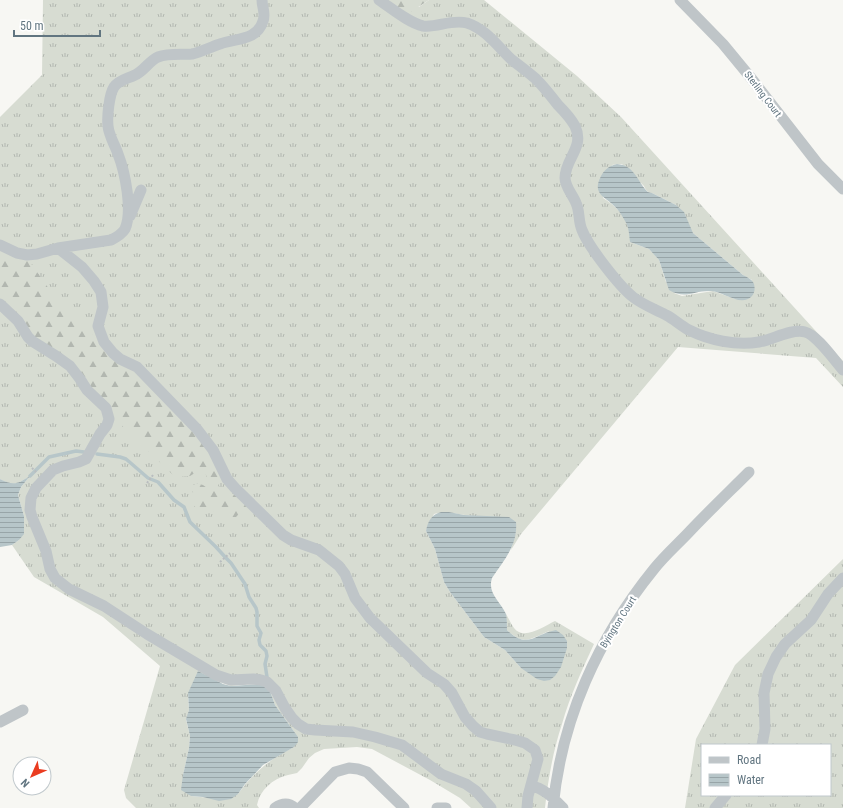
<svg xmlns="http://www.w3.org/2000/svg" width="843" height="808" font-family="'Roboto Condensed',sans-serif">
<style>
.grass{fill:url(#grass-tufts);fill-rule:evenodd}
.forest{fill:url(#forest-firs)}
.water{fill:url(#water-rules)}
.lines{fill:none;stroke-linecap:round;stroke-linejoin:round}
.stream{stroke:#b7c6c9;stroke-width:3.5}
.path{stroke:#b9bdbf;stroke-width:2;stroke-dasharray:2 2;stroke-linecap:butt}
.minor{stroke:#bfc5c8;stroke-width:11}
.labels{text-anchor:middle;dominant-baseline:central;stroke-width:4;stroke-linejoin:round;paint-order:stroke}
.street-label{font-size:10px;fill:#617580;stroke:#fff}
</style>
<defs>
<pattern id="grass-tufts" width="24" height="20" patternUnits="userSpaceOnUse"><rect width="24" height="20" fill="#d7dcd2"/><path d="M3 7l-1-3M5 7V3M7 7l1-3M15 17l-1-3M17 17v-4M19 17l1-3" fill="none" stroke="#b2b7b0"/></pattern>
<pattern id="forest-firs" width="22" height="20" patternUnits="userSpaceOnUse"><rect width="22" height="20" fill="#d7dcd2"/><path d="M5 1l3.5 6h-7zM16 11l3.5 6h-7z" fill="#b2b7b0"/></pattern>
<pattern id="water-rules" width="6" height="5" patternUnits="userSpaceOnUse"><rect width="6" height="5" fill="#b7c6c9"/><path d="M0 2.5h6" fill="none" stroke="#98a5a8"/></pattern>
</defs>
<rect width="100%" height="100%" fill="#f7f7f3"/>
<path class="grass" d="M43,0H384L419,7L429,0H484L577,76L621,117L843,361V387L816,358L678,347L521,534L511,550L516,531V522C499,519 482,517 465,515C454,514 446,510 434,514L426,531L435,549L444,582L450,592L484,637L505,650L521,668L549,631C530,639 524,646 507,630L506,614C509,619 511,624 514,628C524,641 544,626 555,621L594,644C582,670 570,696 562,724C553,751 548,780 545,808H471L460,798L430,780L372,749L357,747L324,749L315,753L309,758L302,768L297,773C294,774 291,774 288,775C272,779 260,790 257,805L259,808H136L126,798L124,790L160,666L103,617L34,577L12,545L19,540L24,516L18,495L21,487L29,477C15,484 15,487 0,479V117L42,75ZM617,164H622L644,186C646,191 648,192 652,193L676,205L693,233L743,275L752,280L735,299L713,291L682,296L674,293L666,282L659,260L654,254L649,249L630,242C630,237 630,231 628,226C624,214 613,204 603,198L612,165ZM214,680L231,686L255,683L270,691L275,705L295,733L294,747C269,760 255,771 238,794L210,798L191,796L183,775L189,748L190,736L186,720L189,710L188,695Z
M843,559V808H685L696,739L735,665ZM702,745H830V795H702Z"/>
<path class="forest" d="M384,0H429L406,15Z
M0,248L27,258L59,303L101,342L136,370L204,441L224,478L218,485L220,490L228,494H236L247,505L236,517H229L228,510L217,508L211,513L203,514L191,503L193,499L201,495L192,492V487L196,483L203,485L207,488L210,485L206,475L198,471L190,476L175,477L112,416L110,410L39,343L0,300Z"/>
<path class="water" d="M617,164C635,165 638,183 648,192L652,193L676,205L684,212L693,233L743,275C747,277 752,279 754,284C755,288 755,292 752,296C741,308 723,291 711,291C694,290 686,300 669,290L659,260L649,249L630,242C629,234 629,227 625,221C622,215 617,208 612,204C601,195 593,192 601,176C605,169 609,166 617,164Z
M30,476L21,487L18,495L24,516V534L19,540L12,545L0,547V479C14,486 17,484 30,476Z
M441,512H449L464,515L509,517L516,522C518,545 504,560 492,578C487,593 500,601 506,614C507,618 507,625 507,630C528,650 534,634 556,630L563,635L567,641V648L561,667L555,676L550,680L544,681L537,679L521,668L505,650L484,637L450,592L444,582L435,549L426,531C428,521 431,515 441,512Z
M198,671L223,684L231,686L261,684L270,691L275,705L298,737V742L294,747L263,765L245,784L238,794L231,799L219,801L203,797L191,796L181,790L183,775L189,748L190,736L186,719L189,710L188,693Z"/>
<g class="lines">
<path class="stream" d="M97,454L120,457L126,459L148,478L158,482L174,500L184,507L190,522L216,547L226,558L231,563L245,584L249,597L256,608L257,612V626L261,633L259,640L260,645L266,651L267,656L265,664L267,677
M30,476L49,457L76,451L84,452"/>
<path class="path" d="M32,468L36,472
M147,483L153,475
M220,562L230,553"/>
<path class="minor" d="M379,0C391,8 409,23 423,26C437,28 451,19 467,23C486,29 498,47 512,60C520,66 528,72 536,79C544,87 551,96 558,105C564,111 571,119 575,126C585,148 565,158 565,178C565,187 573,195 576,203C580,211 578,221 582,230C588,246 619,286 633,297C643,305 655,309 666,315C674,319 681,326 689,330C709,340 736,346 759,342C772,340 792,328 805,332C817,335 834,360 843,370
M680,0L723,44L751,78L818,164L843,189
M130,216L141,190
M0,245L17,253L27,255L37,254L58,248L111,240C117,237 122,234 125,229C133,211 125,172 118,154C115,145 109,136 108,126C107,117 109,95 114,87C119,80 127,79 135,75C144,71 149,61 158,57C169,53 181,55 192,54C202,52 210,47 220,44C236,38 257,41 263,21C266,14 262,7 262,0
M58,248L82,267L94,281L101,292L103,307L98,326L104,342L113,353L120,359L137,367L197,429L213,450L227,479L235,488L283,535L291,540L319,550L339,566L345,574L355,598L370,618L427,673L444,684L452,693L465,717L473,726L480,732L487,734L515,740L525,743L535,750L538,759L528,796L527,808
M0,304L18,321L28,337L32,341L56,356L70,366L80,379L87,390L106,408L109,419L107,425L100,434L86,459L79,462L63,466L53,470L36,488L31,498L30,510L32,517L46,551L50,569L55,578L69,589L104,606L147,634L216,675L231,680L253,679L261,680L267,682L276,691L285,708L292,718L298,724L306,729L315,730L353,732L375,737L402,745L441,774L466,784L476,791L491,808
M0,722L23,710
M762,745L765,729L764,693L768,674L776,657L785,644L811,620L828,594L843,578
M531,786C544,788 554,799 563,808
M275,808C282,803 288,802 295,808
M300,808L335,772L349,768L358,769L367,772L404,808
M437,808H446
M553,808C561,720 598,638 654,569C665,555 679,543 691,530C710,510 730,491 749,472
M715,808L726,795"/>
</g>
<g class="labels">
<g class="street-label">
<text transform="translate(763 94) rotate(53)">Sterling Court</text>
<text transform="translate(618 622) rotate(-58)">Byington Court</text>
</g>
</g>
<rect x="701" y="744" width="130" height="52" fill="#ffffff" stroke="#c0c8cc"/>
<rect x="709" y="757" width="20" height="6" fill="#bfc5c8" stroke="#c0c8cc"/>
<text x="737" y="764" font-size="12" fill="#617580">Road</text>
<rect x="709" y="774" width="20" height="12" fill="url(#water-rules)" stroke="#c0c8cc"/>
<text x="737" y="784" font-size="12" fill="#617580">Water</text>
<g transform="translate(32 776) rotate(225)"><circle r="19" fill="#ffffff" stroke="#c0c8cc"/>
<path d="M0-3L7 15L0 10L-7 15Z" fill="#ea3c20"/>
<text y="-6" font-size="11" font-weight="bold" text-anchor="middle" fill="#617580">N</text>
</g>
<path d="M14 30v6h86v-6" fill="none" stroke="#617580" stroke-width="2"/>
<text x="20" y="30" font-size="12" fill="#617580" stroke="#ffffff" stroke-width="3" paint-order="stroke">50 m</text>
</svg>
